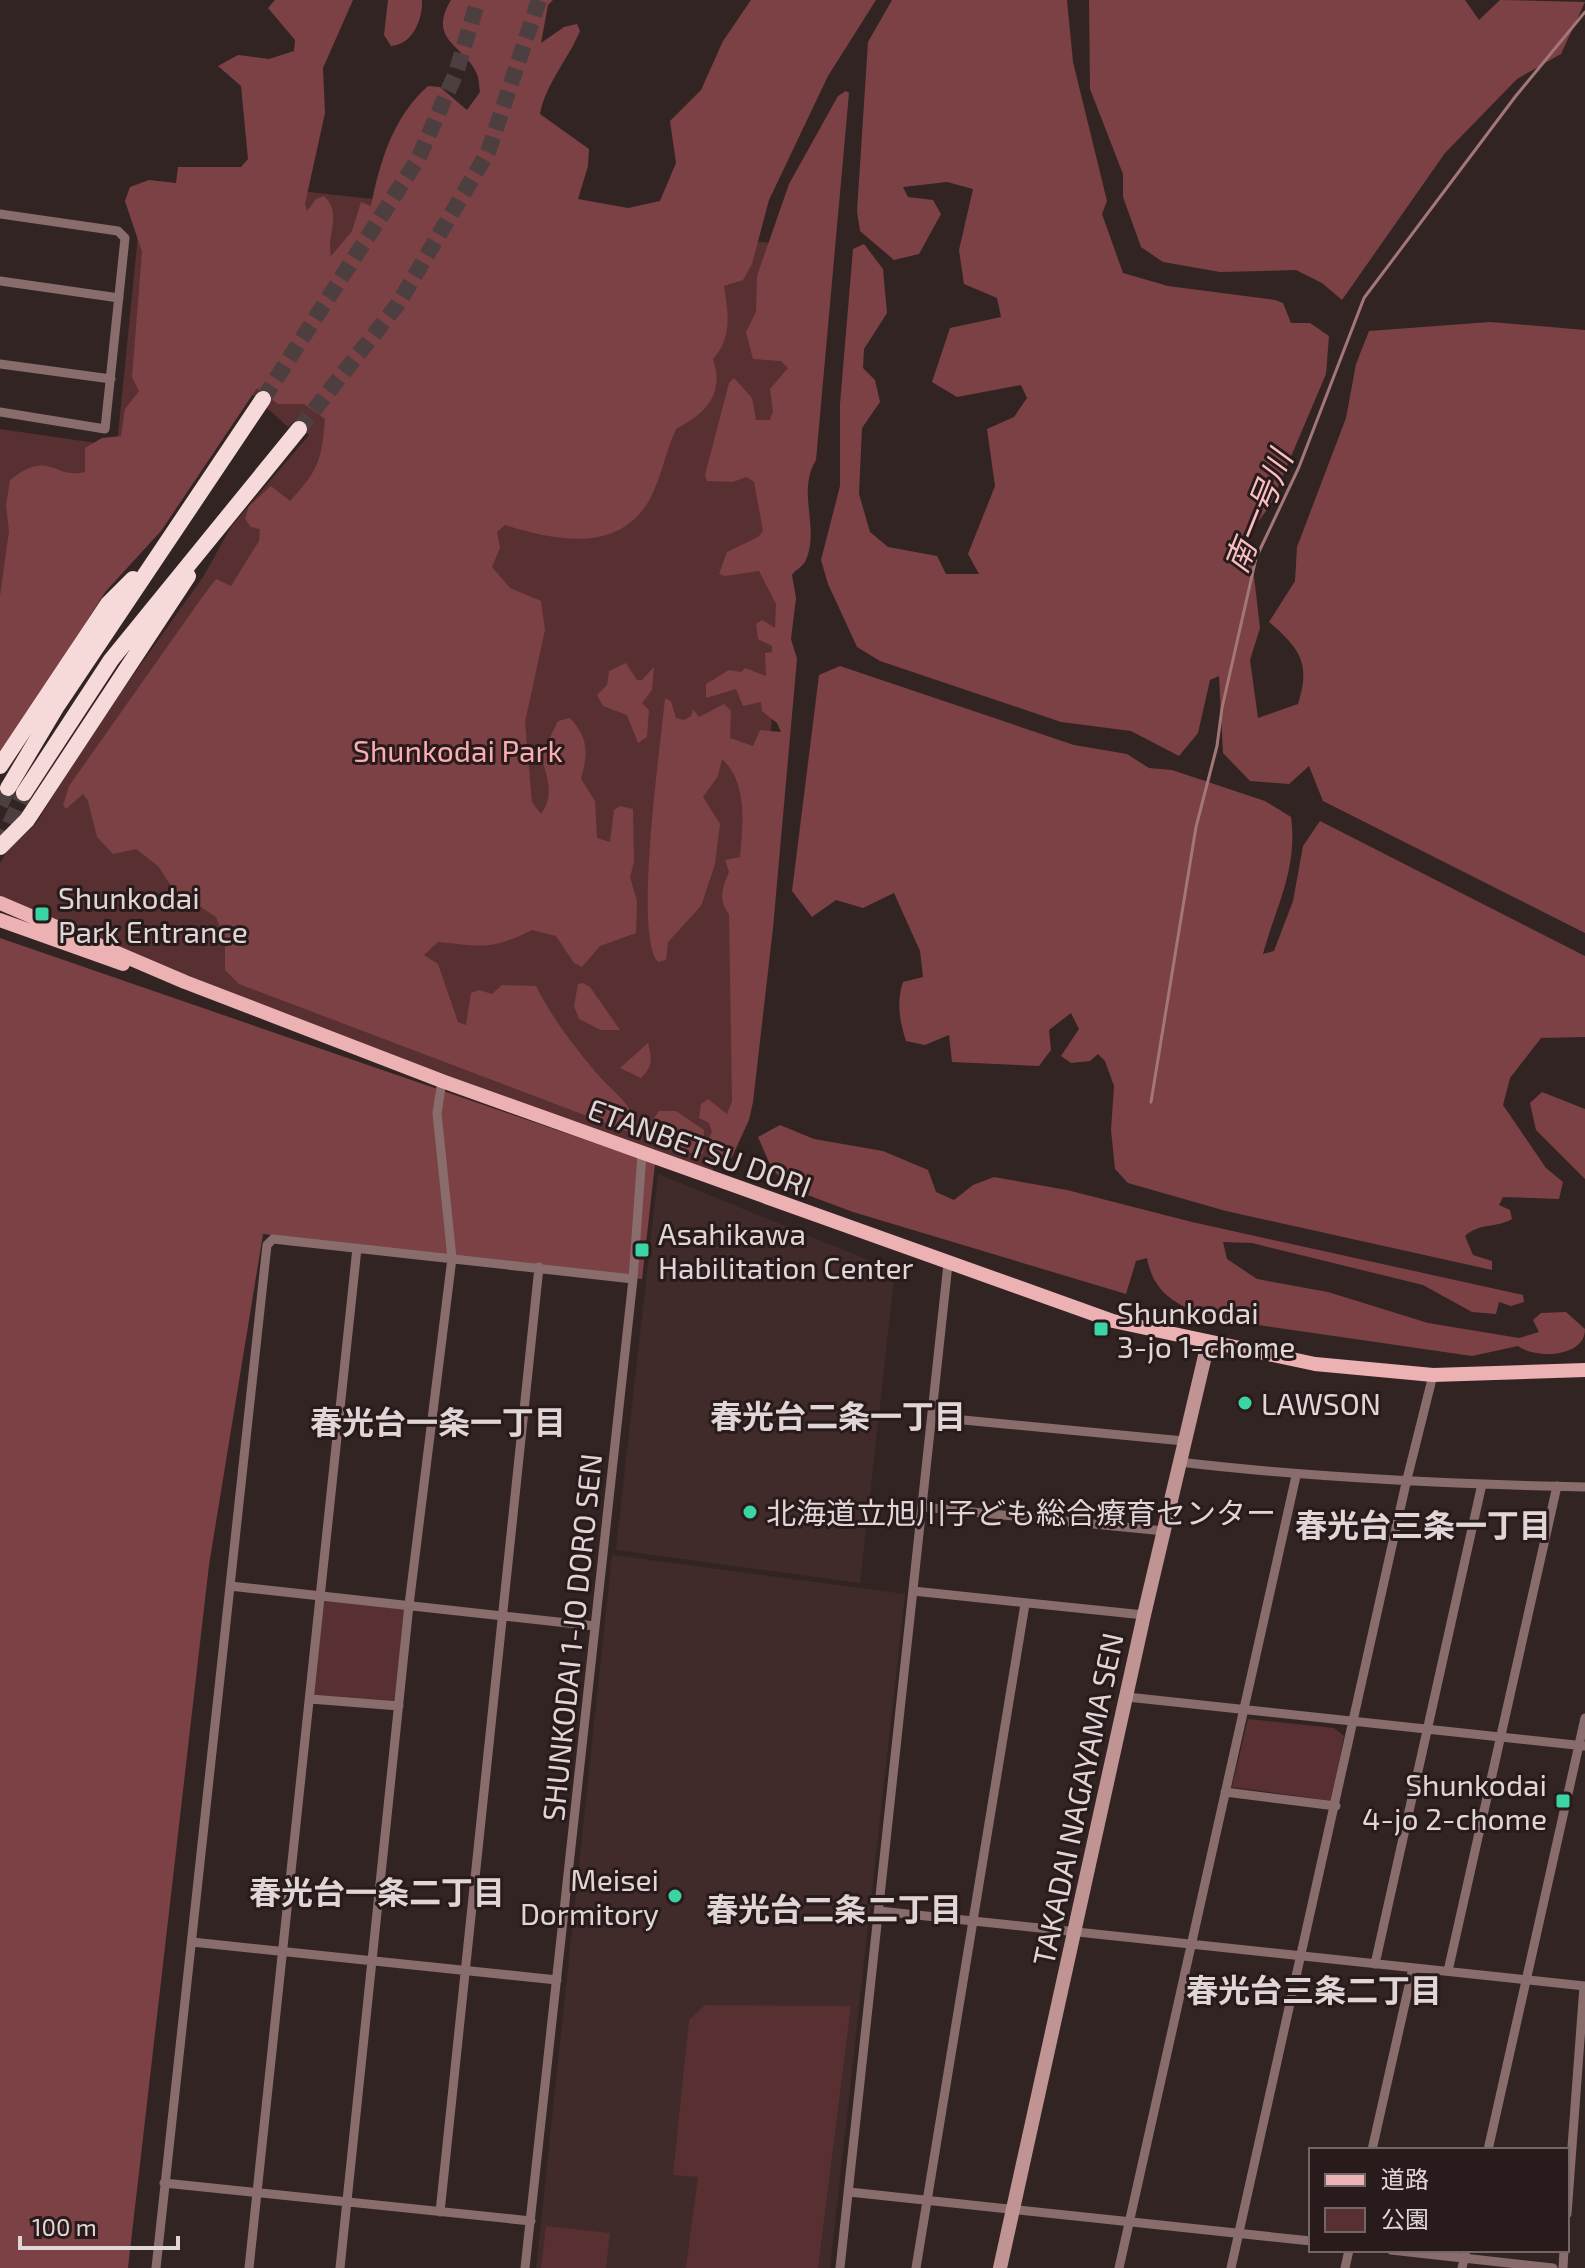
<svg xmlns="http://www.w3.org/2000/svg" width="1585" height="2268" font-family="'Exo 2','Noto Sans JP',sans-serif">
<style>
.built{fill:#402a2a}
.green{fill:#583032}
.forest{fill:#7c4144}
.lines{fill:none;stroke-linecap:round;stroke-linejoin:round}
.stream{stroke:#a37778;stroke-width:3}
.highway-tunnel{stroke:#4d3f3f;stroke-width:16;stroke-dasharray:16 8;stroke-linecap:butt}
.street{stroke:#896d6d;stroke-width:9}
.secondary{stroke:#c19494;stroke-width:14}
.primary{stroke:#ecb1b2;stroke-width:14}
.highway{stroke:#f6d9d9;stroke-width:16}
.poi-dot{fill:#3bd4a4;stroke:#291b1b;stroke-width:3}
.labels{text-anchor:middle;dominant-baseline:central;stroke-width:6;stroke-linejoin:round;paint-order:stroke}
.park-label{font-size:30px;fill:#faaeb0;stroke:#291b1b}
.poi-label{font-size:30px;fill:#e0d6d6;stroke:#291b1b;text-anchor:start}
.street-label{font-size:30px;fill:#e0d6d6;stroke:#291b1b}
.water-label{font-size:32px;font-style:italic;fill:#f9bfc0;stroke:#291b1b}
.neighbourhood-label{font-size:32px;font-weight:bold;fill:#e0d6d6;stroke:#291b1b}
</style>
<rect width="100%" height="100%" fill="#332424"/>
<path class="built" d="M658,1174L895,1271L860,1583L616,1550Z
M612,1555L905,1594L830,2268H536Z"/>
<path class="green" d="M282,189L817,248L735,1105L711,1174L187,979L0,896V863L8,850L35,825L95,729L203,577L231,527L309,435L293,422L288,427L245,388L118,561L0,747V429L117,446L138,235Z
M321,1596L409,1605L399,1706L310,1699Z
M1248,1719L1334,1728L1344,1736L1332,1801L1232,1787Z
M705,2005L851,2006L818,2268H686L698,2177L673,2175L689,2020Z
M546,2226L610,2233L606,2268H541Z"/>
<path class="forest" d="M275,0H353L323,68L325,113L305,204L307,211L316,199L324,196C343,214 326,233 331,256L352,231L361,202L371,206C380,161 393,117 428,86L440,87L467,110L480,92C479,86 479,77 476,72C463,45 427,40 451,0H553L548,5L541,43L564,27L577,24L580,31C568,60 546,83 540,114L589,149L588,166L578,199L628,208L660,201L676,163L670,121L701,90L723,41L751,0H876L828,76L769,200L752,264L743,280L724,286C728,313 733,337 713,359C725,395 705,414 676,429C666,451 661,478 650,499C618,555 555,540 505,525L497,532L500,548L492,567L510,588L541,601L545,630L525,722L532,802L541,814C555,795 547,777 541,756L558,721L570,718C589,739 588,753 581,779L595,801L597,838L610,842L614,810L620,806L633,809L634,862L630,877L637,901L636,933L600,946L582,967L574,963L556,936L532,930C490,951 482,946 438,942L424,955L438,964L458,1022L466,1025L471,993L479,990L492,994L502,985L536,986C551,1016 572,1044 593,1069C609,1089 631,1102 639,1127L632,1133L239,984L225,970V941L216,917L173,889L158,866L136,849L113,854L97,837L88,801L83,794L66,809L63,805L69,786L203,596L216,579L231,586L259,541L260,529L251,527L245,519L249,506L271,486L290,501C318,471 322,460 325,419L304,404H278L257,388L161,531L106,591L0,756V596L9,531L6,506L10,480C50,448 54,480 85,472V448L102,438L121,436L125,409L139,391L132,377L142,252L125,201L130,187L149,180L176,183L178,167H241L248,159L241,86L218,66L238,55L269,59L294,51L295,40L268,8Z
M388,0H422C423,20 412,45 391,46L384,35Z
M892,0H1067L1073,62L1107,201L1102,214L1123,273L1168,286L1275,300L1283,303L1291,323H1310L1329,336L1326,374L1270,506L1249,533L1260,628L1250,660L1258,718L1298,704C1311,663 1300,649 1269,622L1295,581L1297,547L1346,418L1356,364L1369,331L1490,322L1585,330V933L1323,801L1309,766L1289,784L1250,781L1223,753L1219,676L1210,680L1198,733L1179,756L1131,731L1061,722L880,661L857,647L828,584L821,560L840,486V404L853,249L864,244L883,269L887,313L864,349L863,368L875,380L880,402L862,428L859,494L870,532L888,547L937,556L946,574H979L968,554L995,486L987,429L1014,417L1027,398L1021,385L957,397L932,382L950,328L1001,317L997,298L964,284L959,250L973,189L947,182L903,187L908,197L933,200L941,214L919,254L894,260L860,231L857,211L868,42Z
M1089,0H1465L1479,20L1500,0L1585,2L1561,54L1517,79L1445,153L1342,300L1322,283L1296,270L1220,272L1163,262L1141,247L1123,197V174L1090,89Z
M846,91L849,93L816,460C796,493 821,529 805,562C801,568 795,570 792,575L796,598L791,639L797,659L773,928L753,1102L749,1120L732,1157L722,1164L711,1161L706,1144L712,1132L709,1123L699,1118L701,1104L708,1099L727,1114L732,1101L729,914C718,900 722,888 729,872L725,860L740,857C743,824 748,783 722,759L718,776L703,797L720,824L715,864L701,906L668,942L666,960L658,962C633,935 661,743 665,698L671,701L676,718L684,720L691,716L693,709L699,717L724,704L731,711L730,738L753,746L760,730L781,732L777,723L762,711L761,702L743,706L736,689L706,698V684L729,670L741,672L745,668L766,676L765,653L772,652V646L758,639L756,624L762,620L775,628L776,604L759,571L725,576L719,574L727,552L758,537L763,531L754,482L746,477L733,482L707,481L705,475L729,383L734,378L752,398L756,420H770L773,411L770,389L788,368L781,361L753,359L746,332L756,312L757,276L789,184L838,96Z
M626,663L637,680H642L654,667L652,690L642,703L649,710L647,737L638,743L627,715L603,706L597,695L607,685L609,671Z
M840,666L1074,745L1127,754L1149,768L1172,770L1265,801L1291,817C1298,869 1276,906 1263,954L1274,951L1293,901L1303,846L1320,821L1585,956V1037L1541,1038L1510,1078L1503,1105L1546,1168L1563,1182L1559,1199L1503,1197L1499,1205L1510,1210L1512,1219C1497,1228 1478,1223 1465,1236L1473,1255L1492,1261V1270L1226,1211L1128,1183L1115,1169L1111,1130L1114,1086L1105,1061L1098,1054L1090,1061L1071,1063L1061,1056L1079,1029L1071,1013L1049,1030L1051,1050L1039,1066L952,1062L949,1035L925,1045L906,1041C900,1022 896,1003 903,982L923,977L920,951L894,893L863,908L836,900L812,917L792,891L819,675Z
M0,938L655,1164L642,1279L263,1234L209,1565L128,2268H0Z
M583,983L590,987L620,1030H601L579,1019L574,1006L578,984Z
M648,1043C652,1059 653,1066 641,1078L620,1068Z
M1542,1092L1585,1109V1179L1536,1130L1530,1103Z
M659,1111H676L704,1130L703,1154L690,1153L654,1135L650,1124Z
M780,1125L814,1139L883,1151L928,1170L936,1192L954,1200L973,1185L994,1177L1067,1190L1192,1222L1523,1295L1524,1302L1511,1306L1499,1302L1496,1314L1472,1312L1423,1285L1252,1243L1223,1242L1227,1259L1257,1279L1328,1292L1428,1323L1519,1338L1539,1332L1533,1320L1541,1313L1566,1312L1585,1329C1585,1358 1535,1359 1518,1346L1472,1356L1217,1319C1182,1308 1154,1297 1147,1258L1136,1261L1126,1294L853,1212L789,1188L771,1167L758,1137Z"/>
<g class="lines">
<path class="stream" d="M1151,1102L1196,827L1217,746L1222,708L1256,558L1299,467L1364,298L1515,97L1585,12"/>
<path class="highway-tunnel" d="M263,399L418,159L456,73L478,0
M299,429L398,304L488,152L539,0
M0,805L8,788
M0,846L24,793"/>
<path class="street" d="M0,214L118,231L125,238L105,429L0,412
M0,281L119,298
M0,364L111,379
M932,1417L1184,1441
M1179,1462C1314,1478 1448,1484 1585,1487
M922,1507L1164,1531
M230,1586L595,1626
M913,1591L1144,1615
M1127,1697L1585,1746
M310,1699L399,1706
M1225,1792L1336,1806
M879,1911L1585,1986
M192,1942L557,1980
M1375,1964L1482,1484
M1448,1971L1557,1486
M1372,2150L1413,1968
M1488,2150L1585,1718
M164,2183L531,2221
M849,2192L1311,2241
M440,2212L539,1267
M1567,2214L1584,1986
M1391,2250L1553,2268
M156,2268L267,1245L273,1239L633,1279
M249,2268L357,1248
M340,2268L409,1605L452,1258L437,1113L442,1081
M525,2268L633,1279L642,1154
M840,2268L948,1264
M916,2268L1025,1604
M1119,2268L1296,1476
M1231,2268L1406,1483L1433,1375
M1345,2268L1349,2250
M1462,2268L1466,2250
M1563,2268L1564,2250"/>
<path class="secondary" d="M1000,2268L1144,1615L1208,1343"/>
<path class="primary" d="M0,903L185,982L442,1081L1113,1321L1315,1364L1433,1375L1585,1370
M0,920L123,964"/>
<path class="highway" d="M0,766L108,604L133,579
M8,788L57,706L263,399
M24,793L111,660L299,429
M0,847L27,820L188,576"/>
</g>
<g class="poi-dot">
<rect x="34" y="906" width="16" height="16" rx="4"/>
<rect x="634" y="1242" width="16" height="16" rx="4"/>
<rect x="1093" y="1321" width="16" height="16" rx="4"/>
<circle cx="1245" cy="1403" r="8"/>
<circle cx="750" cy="1512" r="8"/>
<rect x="1555" y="1793" width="16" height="16" rx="4"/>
<circle cx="675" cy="1896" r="8"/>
</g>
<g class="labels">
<g class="park-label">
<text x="458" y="750">Shunkodai Park</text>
</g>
<g class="poi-label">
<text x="58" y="897">Shunkodai<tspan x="58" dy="34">Park Entrance</tspan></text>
<text x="658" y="1233">Asahikawa<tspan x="658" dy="34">Habilitation Center</tspan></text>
<text x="1117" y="1312">Shunkodai<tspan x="1117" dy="34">3-jo 1-chome</tspan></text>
<text x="1261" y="1403">LAWSON</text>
<text x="766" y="1512">北海道立旭川子ども総合療育センター</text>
<text x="1547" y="1784" text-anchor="end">Shunkodai<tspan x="1547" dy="34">4-jo 2-chome</tspan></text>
<text x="659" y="1879" text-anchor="end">Meisei<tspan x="659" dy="34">Dormitory</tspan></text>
</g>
<g class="street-label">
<text transform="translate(700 1147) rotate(20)">ETANBETSU DORI</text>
<text transform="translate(571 1637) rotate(-84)">SHUNKODAI 1-JO DORO SEN</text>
<text transform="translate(1077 1799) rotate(-78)">TAKADAI NAGAYAMA SEN</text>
</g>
<g class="water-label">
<text transform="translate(1257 511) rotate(-68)">南一号川</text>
</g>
<g class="neighbourhood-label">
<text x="838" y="1415">春光台二条一丁目</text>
<text x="438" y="1421">春光台一条一丁目</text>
<text x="1423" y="1524">春光台三条一丁目</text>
<text x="377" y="1891">春光台一条二丁目</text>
<text x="834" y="1908">春光台二条二丁目</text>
<text x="1314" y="1989">春光台三条二丁目</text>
</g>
</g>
<rect x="1309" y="2148" width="260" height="104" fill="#291b1b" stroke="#726666" stroke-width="2"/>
<rect x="1325" y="2174" width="40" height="12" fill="#ecb1b2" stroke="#726666" stroke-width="2"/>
<text x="1381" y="2188" font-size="24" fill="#e0d6d6">道路</text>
<rect x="1325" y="2208" width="40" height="24" fill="#583032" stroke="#726666" stroke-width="2"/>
<text x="1381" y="2228" font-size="24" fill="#e0d6d6">公園</text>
<path d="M20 2236v12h158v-12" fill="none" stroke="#e0d6d6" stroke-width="4"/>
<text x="32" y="2236" font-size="24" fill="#e0d6d6" stroke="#291b1b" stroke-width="6" paint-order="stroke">100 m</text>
</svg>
